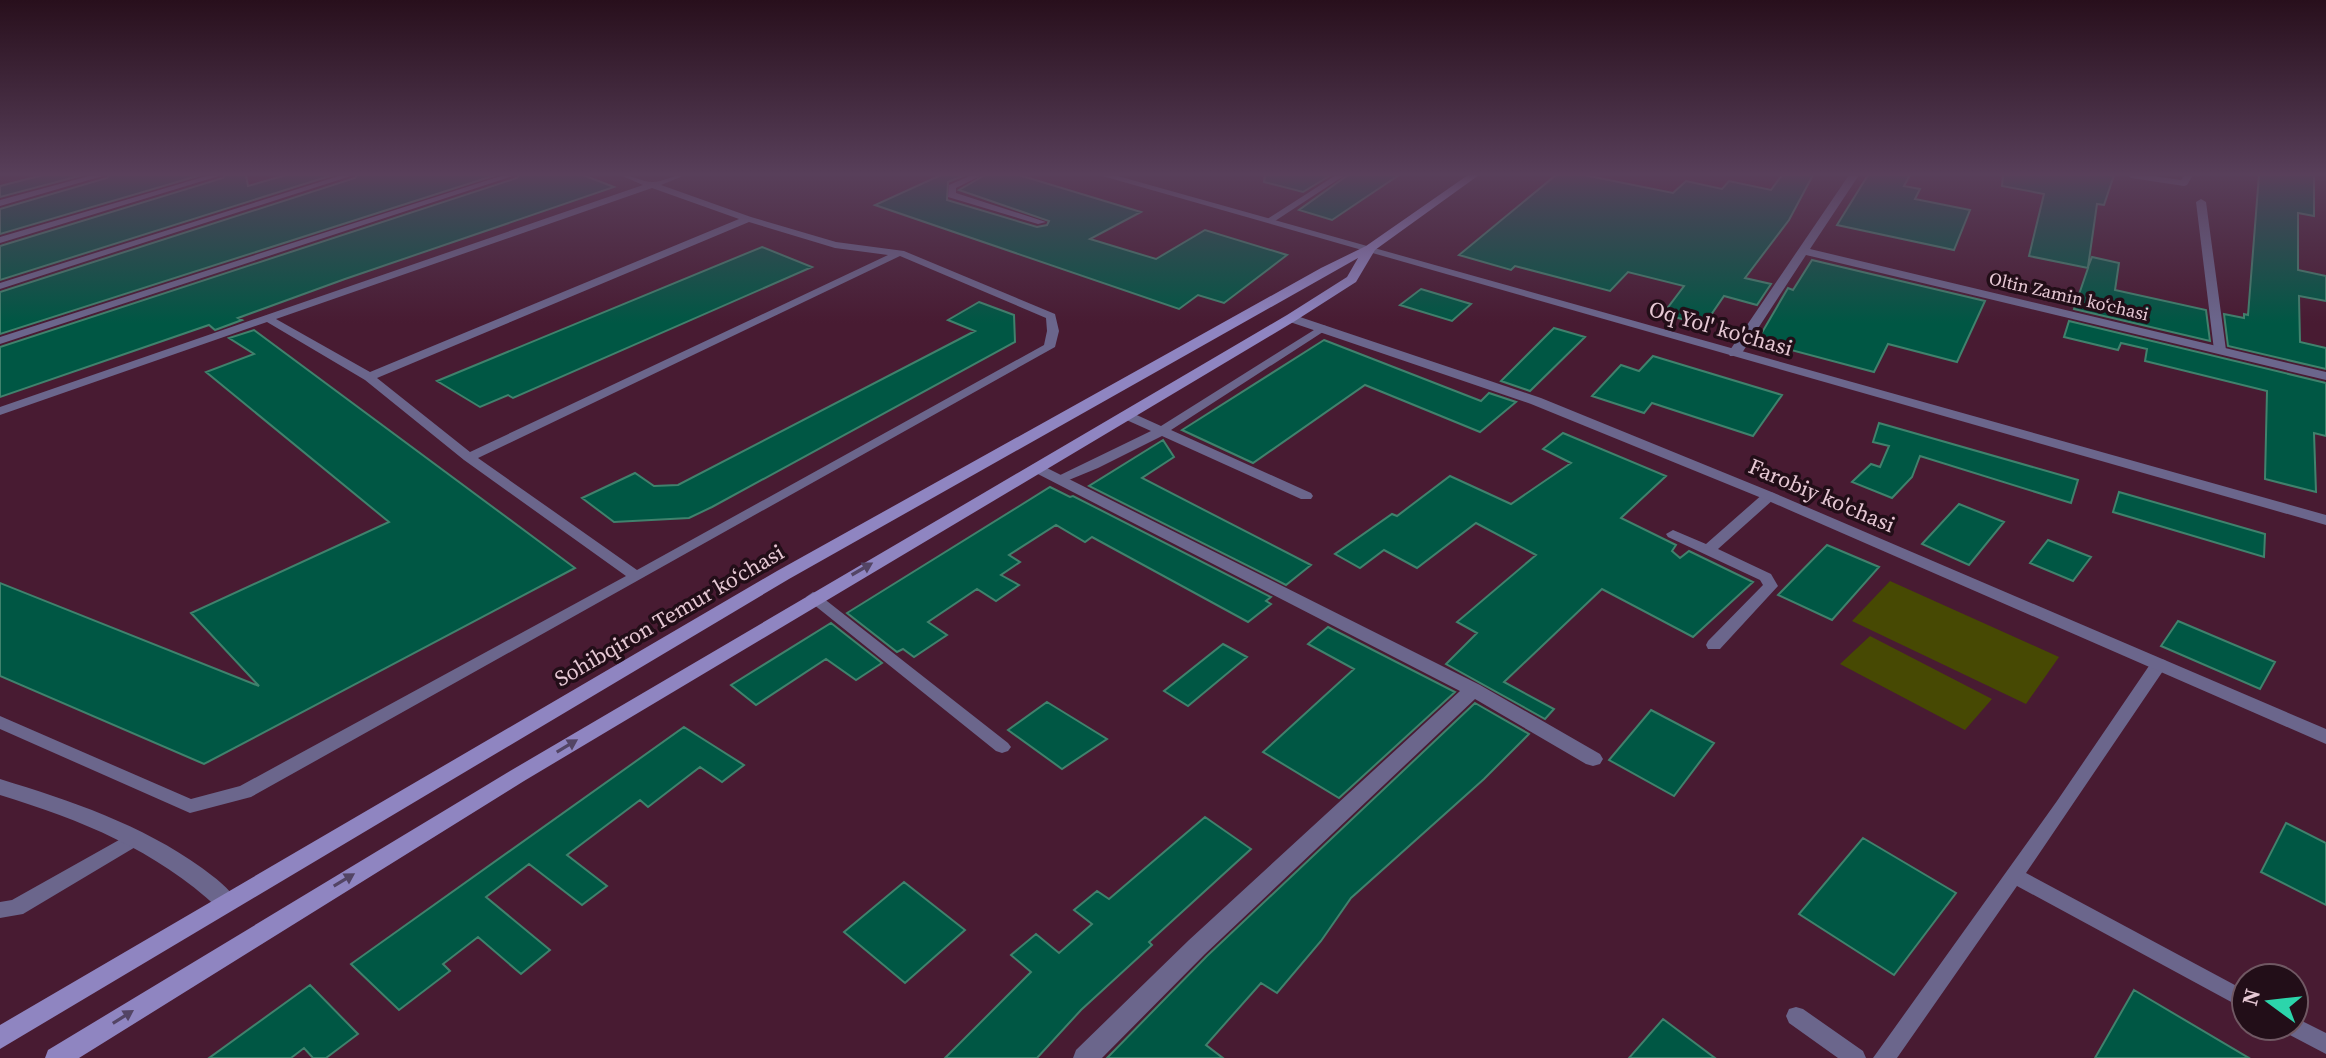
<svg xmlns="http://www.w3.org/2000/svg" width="2326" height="1058" font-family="'Source Serif 4',serif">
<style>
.green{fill:#474903}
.building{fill:#005744;stroke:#40826d;stroke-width:2}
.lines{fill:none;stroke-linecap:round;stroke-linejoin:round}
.service{fill:#6b668c;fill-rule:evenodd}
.minor{fill:#6b668c;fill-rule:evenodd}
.tertiary{fill:#6b668c;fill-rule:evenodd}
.secondary{fill:#8f85c1;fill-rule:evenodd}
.oneway{fill:#534464}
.labels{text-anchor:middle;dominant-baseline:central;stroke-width:7;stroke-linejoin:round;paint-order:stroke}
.far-street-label{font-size:18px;fill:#e6c8d4;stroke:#220e18}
.street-label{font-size:22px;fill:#e6c8d4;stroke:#220e18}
</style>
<rect width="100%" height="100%" fill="#481b32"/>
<path class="green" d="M1890,581L2059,657L2026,704L1852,621Z
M1870,636L1992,699L1965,730L1840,664Z"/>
<path class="building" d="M43,175H83L0,197V186Z
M109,175H201L0,234V209L107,178Z
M225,175H246L248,186L286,175H333L0,280V246L223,178Z
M357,175H496L0,334V292L355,178Z
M519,175H583L614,187L345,279L238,318L242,320L215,330L209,325L0,397V347L517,178Z
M941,175H965L948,182L947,200L1037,227L1047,225L1049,221L959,190L985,175H1019L1141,212L1090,239L1156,259L1205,230L1287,255L1224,303L1198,295L1179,309L875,205Z
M1265,175H1331L1303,192L1264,182Z
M1348,175H1399L1332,220L1299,210Z
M1556,175H1584L1673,193L1686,181L1722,189L1729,181L1771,190L1782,175H1813L1789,220L1745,278L1771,284L1757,305L1724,296L1704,325L1663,314L1684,286L1628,272L1610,291L1515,266L1511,270L1459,255Z
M1868,175H1910L1904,186L1920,189L1915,199L1970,210L1954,250L1837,225Z
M2003,175H2114L2104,205L2097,204L2088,267L2092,257L2119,263L2115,290L2206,310L2210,341L2074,309L2088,268L2029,256L2044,194L2002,186Z
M2259,175H2314V216L2298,213V270L2326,276V301L2299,296L2300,342L2326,348V369L2228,346L2224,314L2244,318V314L2248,315Z
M762,247L812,267L513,398L508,395L480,407L437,381Z
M1812,260L1964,296L1985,301L1957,362L1888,344L1874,372L1757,341L1788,288L1793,290Z
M1421,289L1471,304L1452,321L1400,305Z
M979,302L1014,315L1015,342L712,507L689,518L614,522L582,498L635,473L654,486L678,485L975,331L948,320Z
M2069,321L2326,383V436L2314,433L2316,492L2265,479L2267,391L2145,361L2147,349L2121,343L2118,350L2064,337Z
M1554,328L1585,337L1530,391L1501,381Z
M254,330L575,568L204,764L0,676V583L259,686L191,613L389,522L206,372L254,354L229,338Z
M1324,340L1481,401L1489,393L1516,402L1480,432L1365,385L1253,463L1182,430Z
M1653,356L1782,395L1753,436L1652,403L1644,413L1592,396L1621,365L1639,371Z
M1879,423L2078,480L2071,503L1920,456L1912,477L1892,498L1852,482L1871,464L1880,467L1889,446L1873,442Z
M1563,433L1666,476L1621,518L1676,545L1672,551L1680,558L1689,551L1753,582L1693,637L1602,589L1504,682L1554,709L1545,719L1446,664L1477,633L1457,622L1536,555L1476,523L1417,568L1384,550L1360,568L1335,554L1392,514L1397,516L1450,476L1511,504L1571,463L1543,449Z
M1163,440L1174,457L1142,478L1311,565L1286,585L1089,486Z
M1050,487L1070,497L1073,496L1271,597L1266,601L1271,604L1248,622L1092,537L1085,542L1056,525L1009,555L1020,562L1001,575L1019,585L996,601L977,589L928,622L947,635L914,657L903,649L897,652L847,613Z
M2119,492L2265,534L2264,557L2113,512Z
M1959,504L2004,522L1969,565L1922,544Z
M2048,540L2091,557L2073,581L2030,563Z
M1827,545L1879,567L1832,620L1778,595Z
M2178,621L2275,662L2260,689L2161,646Z
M831,623L882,663L856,680L826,659L756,705L731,685Z
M1328,627L1455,692L1339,798L1263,752L1354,669L1308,644Z
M1223,644L1247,657L1188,706L1164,691Z
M1047,702L1107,739L1062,769L1008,730Z
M1475,703L1529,734L1484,779L1351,898L1321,941L1277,993L1261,983L1206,1045L1223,1058H1107L1207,956Z
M1651,710L1714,743L1674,796L1609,760Z
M684,727L744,765L722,782L700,767L648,807L640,800L567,855L607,886L582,905L529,864L486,897L550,950L521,974L478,937L443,964L450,971L399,1010L351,964Z
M1205,817L1251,849L1149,942L1152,945L1081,1010L1037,1058H945L1031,972L1011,955L1036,934L1059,953L1092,924L1074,910L1097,891L1109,899Z
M2286,823L2326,843V905L2261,872Z
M1863,838L1956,893L1894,975L1799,914Z
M904,882L965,930L905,983L844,932Z
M310,985L358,1034L326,1058H313L304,1048L291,1058H209Z
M2134,990L2249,1058H2095Z
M1663,1019L1715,1058H1629Z"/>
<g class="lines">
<path class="service" d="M93,175H106L0,206V200Z
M210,175H222L0,243V237Z
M342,175H354L0,289V283Z
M504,175H516L0,344V337Z
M620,175C632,175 643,182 652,182C663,182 673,175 685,175L661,185L751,217L836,242L904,251L1055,314L1059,331L1055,347L251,797L190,813L0,729V716L191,799L240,786L626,576L464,460L365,380L267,322L0,415V407L643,185ZM652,188L739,219L370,372L276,319ZM749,222L835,248L888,255L470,452L377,378ZM900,256L1046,318L1047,331L1044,345L637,570L478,458Z
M972,175H982L956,188V193L1046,222L1038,224L948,197L949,185Z
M1336,175H1345L1272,223L1264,221Z
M2127,175H2146L2181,180L2185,175H2193L2187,185L2184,186L2131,178Z
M2201,199L2206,202L2226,350L2220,353L2214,350L2196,202Z
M1322,325L1326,326V330L1171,430L1311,493L1313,496L1311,499H1301L1162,436L1098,468L1064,482L1059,483L1052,479L1151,431L1122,418L1120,415L1122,412H1130L1161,426Z
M1769,492L1774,493L1776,496L1774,499L1718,549L1771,574L1778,586L1720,649H1708L1706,645L1708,641L1763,585L1760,580L1668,537L1666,534L1673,530L1706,544L1764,493Z
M813,592L818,594L1008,743L1011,747L1008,751L1002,753L996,751L808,600L806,597Z
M2159,659L2165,660L2167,664L2165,668L2026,873L2246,991V1010L2017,886L1897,1058H1873L2057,801L2153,660Z
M135,831L142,833L144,838L142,843L23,914L0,918V902L12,900Z
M1796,1007L1803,1009L1863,1051L1866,1058H1838L1789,1023L1786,1016L1789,1009Z
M2294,1017L2326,1033V1054L2286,1033L2282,1026H2294Z"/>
<path class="minor" d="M1849,175H1859L1810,249L2326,372V380L1806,255L1740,356H1730L1728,353Z
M1291,314L1541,398L1774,493L2326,729V744L1764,499L1531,404L1287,321L1285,318Z
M1037,463L1480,685L1600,754L1603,759L1600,764L1593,766L1586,764L1475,699L1205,954L1102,1058H1073L1076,1050L1189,940L1460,691L1032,471L1029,468L1032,465Z
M0,779C71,801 141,824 202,868C214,877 230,888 237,902L234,908L226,911L218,908C156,850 81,820 0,795Z"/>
<path class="tertiary" d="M1099,175H1114L2326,515V525Z"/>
<path class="secondary" d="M1468,175H1479L1375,250L1356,282L1295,321L524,781L79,1058H45L48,1050L510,771L1287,315L1347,277L1358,258L789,579L0,1049V1025L777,571L1321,268L1366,246Z"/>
</g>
<defs><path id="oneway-solid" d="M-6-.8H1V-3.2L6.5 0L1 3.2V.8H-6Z" transform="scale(2)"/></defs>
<g class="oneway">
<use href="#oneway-solid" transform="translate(862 569) rotate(-30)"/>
<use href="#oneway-solid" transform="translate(567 746) rotate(-31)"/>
<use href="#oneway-solid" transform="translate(344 880) rotate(-31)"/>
<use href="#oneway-solid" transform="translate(123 1017) rotate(-32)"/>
</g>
<linearGradient id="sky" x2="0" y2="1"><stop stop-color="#280f1c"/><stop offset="0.54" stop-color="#583f5a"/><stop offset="1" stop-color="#583f5a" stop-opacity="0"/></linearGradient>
<rect width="2326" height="323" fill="url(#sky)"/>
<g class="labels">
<g class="far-street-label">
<text transform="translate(2069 296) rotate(13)">Oltin Zamin koʻchasi</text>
</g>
<g class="street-label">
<text transform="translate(1721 328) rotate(16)">Oq Yol' ko'chasi</text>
<text transform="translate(1822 495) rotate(23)">Farobiy ko'chasi</text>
<text transform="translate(669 615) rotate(-30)">Sohibqiron Temur koʻchasi</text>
</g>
</g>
<g transform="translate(2270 1002) rotate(285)"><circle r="38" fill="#220e18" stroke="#705863" stroke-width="2"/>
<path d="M0-6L14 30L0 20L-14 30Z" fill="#2cd5ab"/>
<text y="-12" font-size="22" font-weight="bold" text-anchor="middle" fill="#e6c8d4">N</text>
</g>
</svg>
